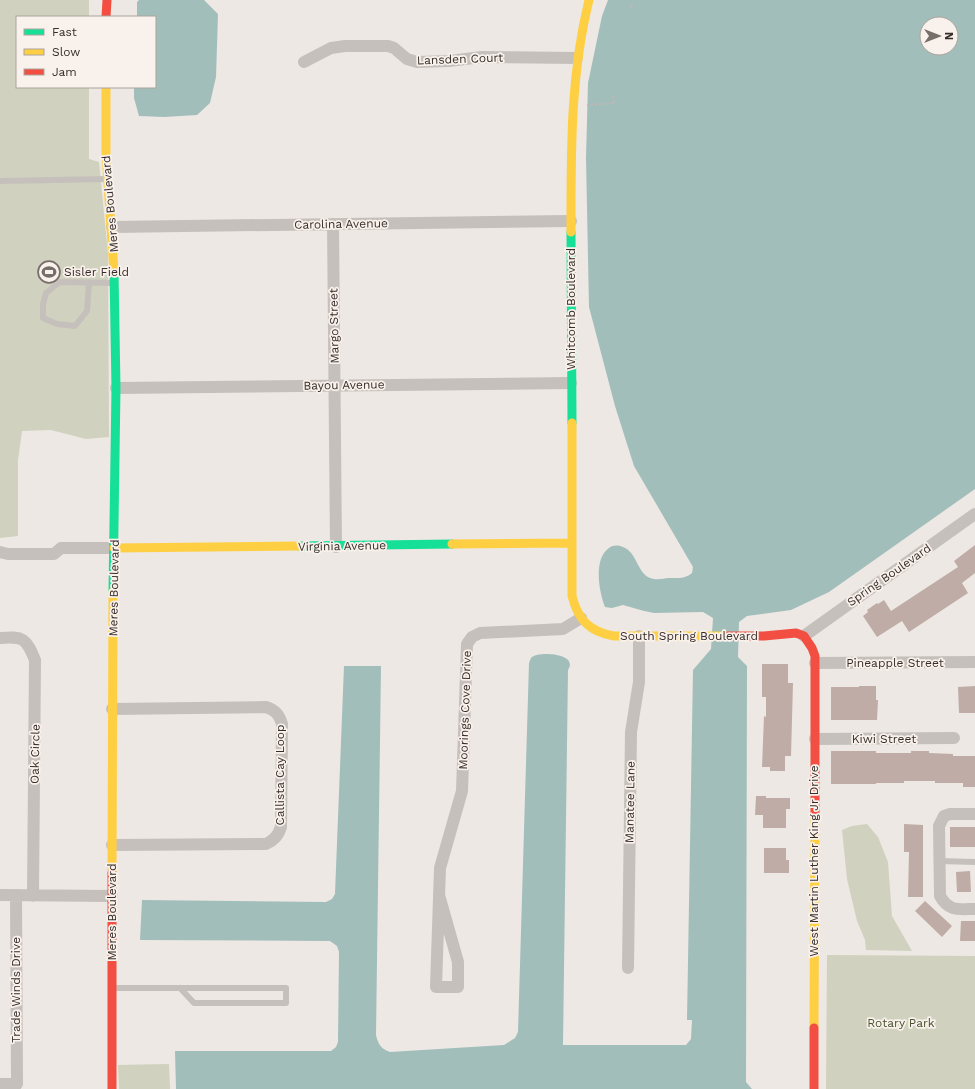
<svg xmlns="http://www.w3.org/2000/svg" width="975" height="1089" font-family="'Work Sans',sans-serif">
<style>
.green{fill:#d0d1be}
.water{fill:#a1bebb;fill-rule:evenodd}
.building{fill:#bfaca6}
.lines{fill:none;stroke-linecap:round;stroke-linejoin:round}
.path{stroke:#bfb8b4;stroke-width:2;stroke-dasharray:2 2;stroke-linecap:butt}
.lane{stroke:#c6c0bc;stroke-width:6}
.street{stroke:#c6c0bc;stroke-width:12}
.fast{stroke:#16e098;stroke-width:9}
.slow{stroke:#ffcf43;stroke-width:9}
.jam{stroke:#f24e42;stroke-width:9}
.labels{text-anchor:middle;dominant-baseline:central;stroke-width:3.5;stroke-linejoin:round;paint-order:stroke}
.street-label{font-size:12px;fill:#372d2a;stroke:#f9f1eb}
.poi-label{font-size:12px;fill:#372d2a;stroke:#f9f1eb;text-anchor:start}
.park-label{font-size:12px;fill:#4a5330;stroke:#f9f1eb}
</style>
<rect width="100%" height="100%" fill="#ede8e3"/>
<path class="green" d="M0,0H89V17H17V87H89V159L99,162L108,254L109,437L86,439L51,430L22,431L18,460V536L0,538Z
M867,824L878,837L888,862L892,916L912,951L866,950L865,940L857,921L847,879L842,830L852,826Z
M827,955L975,956V1089H826Z
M169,1064L170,1089H119L118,1065Z"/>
<path class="water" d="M139,0H204L218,14L216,77L210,103L197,115L164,117L139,116L134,98V87H155V17H137V2Z
M608,0H975V489L829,592L791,610L747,616L739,622L738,657L747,666L746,1082L752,1089H176L175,1051H331L336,1047L338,1042L339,952L337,946L330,941L140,940L142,900L326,902L332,899L335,894L344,666H381L376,1035C378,1044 381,1049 390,1052L504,1045L515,1038L518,1032L529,663C530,661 530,659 532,657C539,651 579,653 568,670L563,1045H686L691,1039L692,1020H687L693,670L711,649L713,618L703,612L654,613L644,611L623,605L612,608L605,607C599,592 593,559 609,548C613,545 618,545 623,547C638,552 637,577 654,579C659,580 664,578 669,578C678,578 685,579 692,573L693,567L634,466L615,406L589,307L586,158L588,83L602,16ZM927,24H951V48H927Z"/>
<path class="building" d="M975,545V573L962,583L968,593L909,632L902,621L877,637L863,616L868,612L867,610L877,603L878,604L884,600L891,611L958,567L954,561Z
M762,664H788V683H793L791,756H785V771H770V767H762L764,716L766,717V697H762Z
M859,686H876V700H878L877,720H831V687H859Z
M975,686V713H959L958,687Z
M831,751H876V753H911V751H929V753L953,754V756H975V787H963V783H935V781H904V783H876V784H831Z
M756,796H766V798H790V809H786V828H763V815H755Z
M904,824L923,825V897H908L909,852H904Z
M950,827H975V847H950Z
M764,848H786V860H789V873H764Z
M970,871L971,892H957L956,872Z
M925,901L952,926L942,937L915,911Z
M961,921H975V941H960Z"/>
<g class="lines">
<path class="path" d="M631,8L633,0
M587,105L614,103L613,95"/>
<path class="lane" d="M0,181L107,179
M89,283L87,311L75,326L57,324L43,318V304L46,293L60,282L113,283
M939,861L975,862
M113,988H286V1003H194L180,988"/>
<path class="street" d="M304,62L331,48L345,46H388L394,48L407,59L417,62L449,61L482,57L577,58
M333,224L336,547
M112,227L571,221
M116,388L571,383
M0,552L8,554H54L61,548H114
M804,636L975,514
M0,638C23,636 26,638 35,660L33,896
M815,663L975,662
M815,739L954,738
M975,814H950L944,816L939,826L940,896C949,912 959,909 975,909
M112,845L266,844C274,840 278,836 281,827L282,724C279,714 275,710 266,707L112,709
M0,895L112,896
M439,895L458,962V987H436L440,868L462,791L467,644L472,637L480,633L563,629L581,618
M628,968L631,732L639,682V636
M0,1084H17L16,895"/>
<path class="fast" d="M571,232L572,423
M299,546L452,544
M113,592L116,388L114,272"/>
<path class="slow" d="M106,87V154L114,272
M571,232C571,153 570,77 589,0
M572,423V596C578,620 590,632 614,636H726
M452,544L571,543
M114,548L299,546
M112,873L113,592
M814,1028L815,815"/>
<path class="jam" d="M106,17L107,0
M726,636H764L796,633L804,636L812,648L815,656V815
M112,873V1089
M814,1089V1028"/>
</g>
<defs>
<g id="stadium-ring" transform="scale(1.15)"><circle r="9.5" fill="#f9f1eb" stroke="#776e6b" stroke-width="1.5"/><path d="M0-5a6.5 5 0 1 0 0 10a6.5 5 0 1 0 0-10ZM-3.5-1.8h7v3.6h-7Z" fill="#776e6b"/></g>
</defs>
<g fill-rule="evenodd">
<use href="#stadium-ring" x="49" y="272"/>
</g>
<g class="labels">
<g class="street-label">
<text transform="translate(460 59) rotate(-2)">Lansden Court</text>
<text transform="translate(110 204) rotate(-95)">Meres Boulevard</text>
<text transform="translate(341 224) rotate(-1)">Carolina Avenue</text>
<text transform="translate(571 309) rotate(-90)">Whitcomb Boulevard</text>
<text transform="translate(334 326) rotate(-91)">Margo Street</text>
<text transform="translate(344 385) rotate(-1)">Bayou Avenue</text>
<text transform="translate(342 546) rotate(-1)">Virginia Avenue</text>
<text transform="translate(889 575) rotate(-35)">Spring Boulevard</text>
<text transform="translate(114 588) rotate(-89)">Meres Boulevard</text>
<text x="689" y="636">South Spring Boulevard</text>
<text x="895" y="663">Pineapple Street</text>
<text transform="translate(465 710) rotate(-88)">Moorings Cove Drive</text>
<text x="884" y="739">Kiwi Street</text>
<text transform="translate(35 754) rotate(-89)">Oak Circle</text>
<text transform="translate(280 775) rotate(-90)">Callista Cay Loop</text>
<text transform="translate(630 802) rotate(-89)">Manatee Lane</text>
<text transform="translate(814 861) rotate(-90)">West Martin Luther King Jr Drive</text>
<text transform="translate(112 912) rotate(-90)">Meres Boulevard</text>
<text transform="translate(16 990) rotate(-90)">Trade Winds Drive</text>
</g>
<g class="poi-label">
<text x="64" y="272">Sisler Field</text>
</g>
<g class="park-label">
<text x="901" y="1023">Rotary Park</text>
</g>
</g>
<rect x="16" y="16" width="140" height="72" fill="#f9f1eb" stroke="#aba39e"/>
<rect x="24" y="29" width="20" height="6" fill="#16e098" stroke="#aba39e"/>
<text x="52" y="36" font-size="12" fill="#372d2a">Fast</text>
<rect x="24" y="49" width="20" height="6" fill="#ffcf43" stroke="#aba39e"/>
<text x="52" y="56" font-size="12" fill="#372d2a">Slow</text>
<rect x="24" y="69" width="20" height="6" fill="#f24e42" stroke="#aba39e"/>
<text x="52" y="76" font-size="12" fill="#372d2a">Jam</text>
<g transform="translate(939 36) rotate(90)"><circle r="19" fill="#f9f1eb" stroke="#aba39e"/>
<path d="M0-3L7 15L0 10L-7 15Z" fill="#776e6b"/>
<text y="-6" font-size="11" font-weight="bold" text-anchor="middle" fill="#372d2a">N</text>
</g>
</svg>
